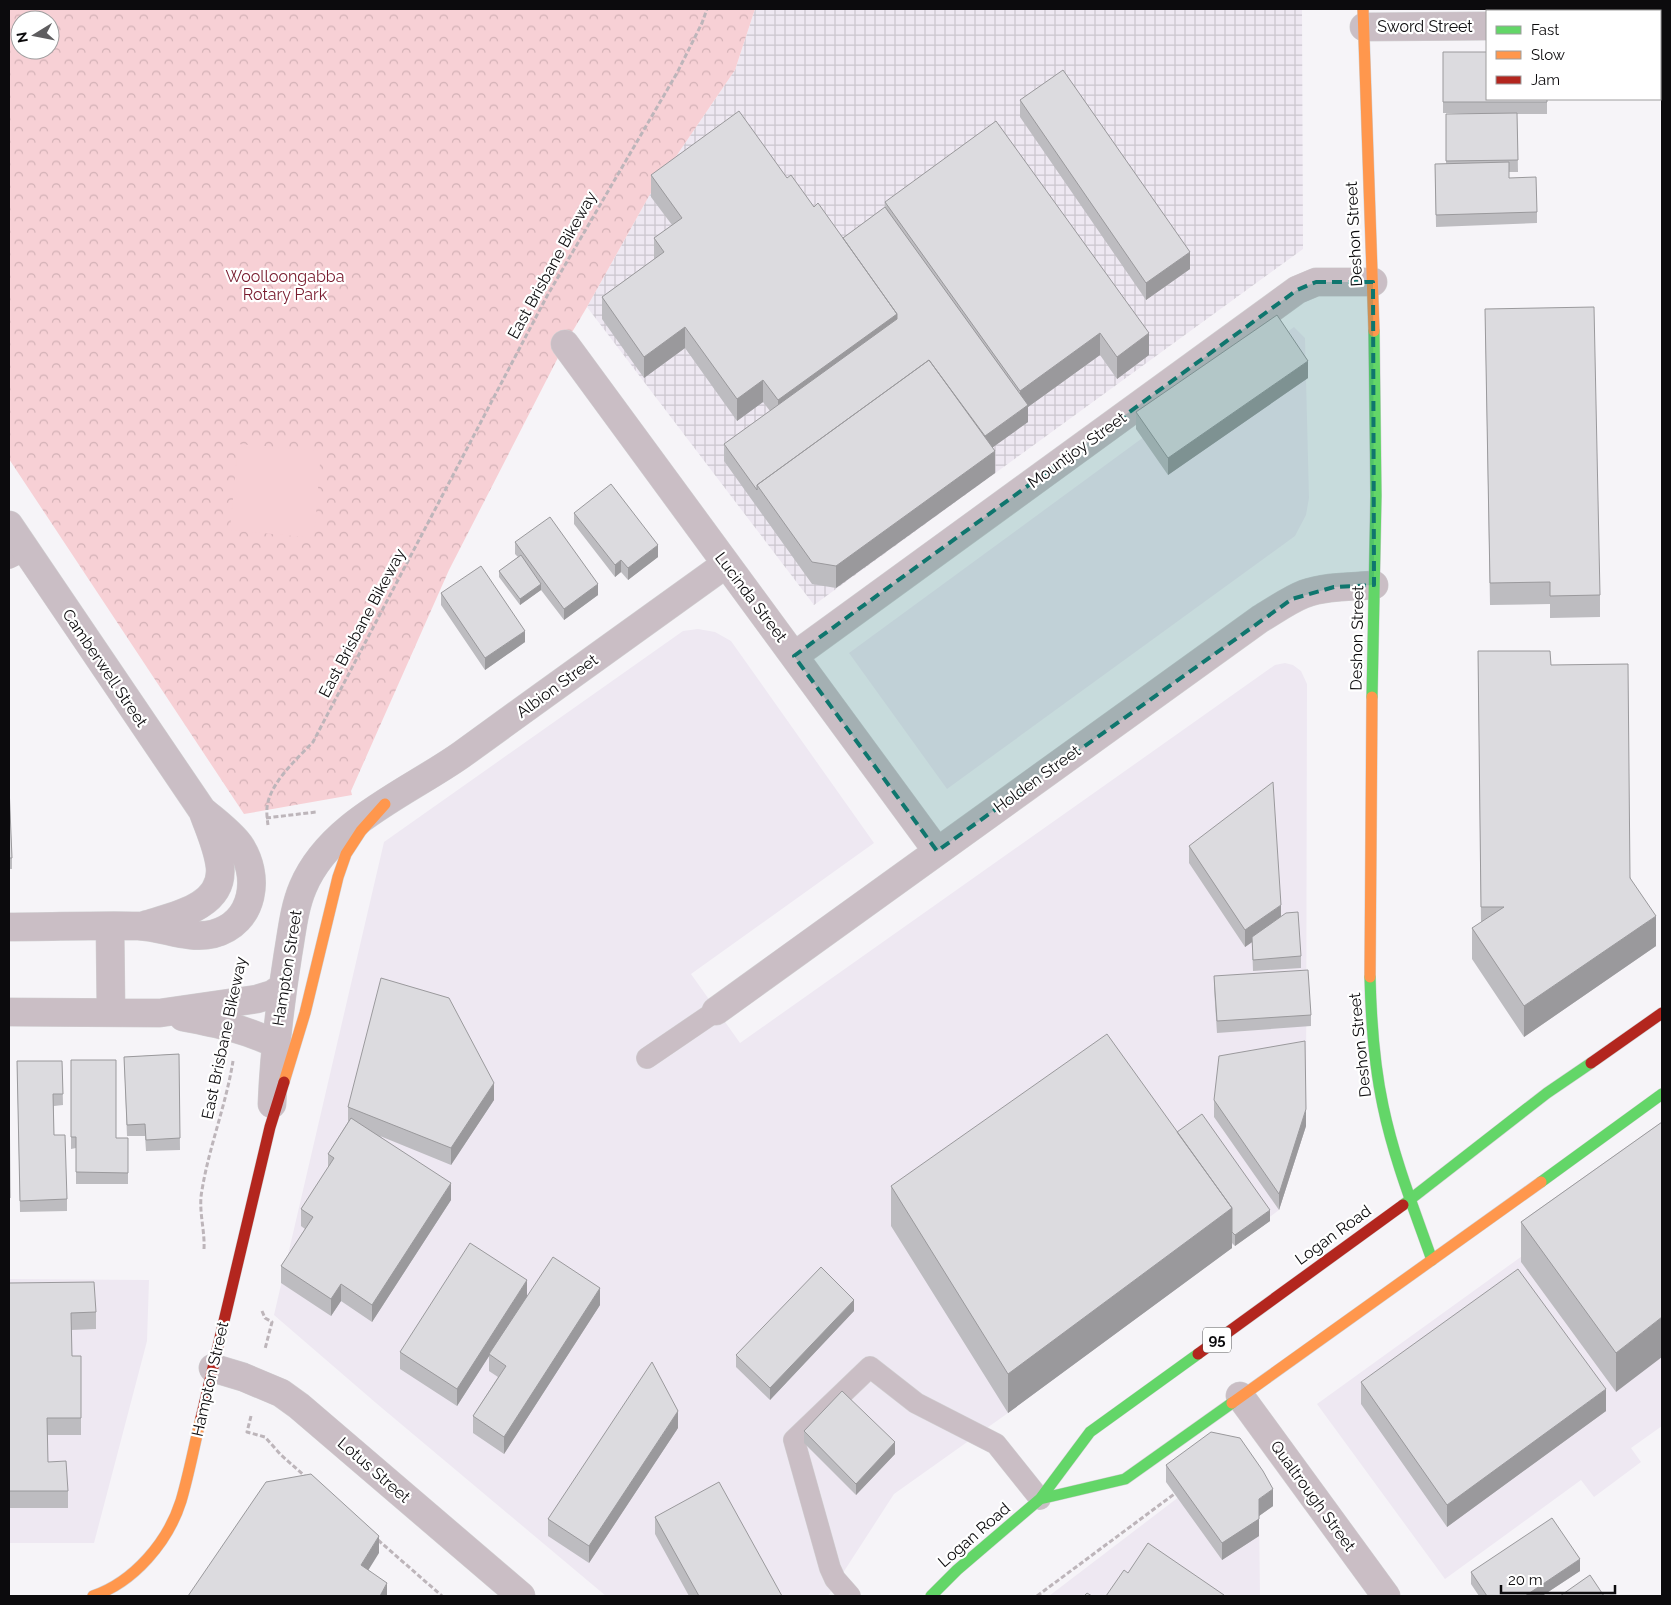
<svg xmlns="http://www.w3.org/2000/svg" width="1671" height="1605" font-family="Raleway,sans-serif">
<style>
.built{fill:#eee8f2}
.industrial{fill:url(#industrial-grid)}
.forest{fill:url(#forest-crowns);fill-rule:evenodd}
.pitch{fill:#f7d0d5}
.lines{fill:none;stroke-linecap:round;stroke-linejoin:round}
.lane-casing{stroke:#d1d0d2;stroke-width:22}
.street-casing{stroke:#d1d0d2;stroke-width:29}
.fast-casing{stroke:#d1d0d2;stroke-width:12}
.slow-casing{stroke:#d1d0d2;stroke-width:12}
.jam-casing{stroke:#d1d0d2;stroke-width:12}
.path{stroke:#bdb5ba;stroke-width:3;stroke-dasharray:5 2.5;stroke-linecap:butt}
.lane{stroke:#cabec5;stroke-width:21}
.street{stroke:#cabec5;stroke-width:28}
.fast{stroke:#63d668;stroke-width:11}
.slow{stroke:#ff974d;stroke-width:11}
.jam{stroke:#b3261e;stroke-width:11}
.wall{fill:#bdbcc0}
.shaded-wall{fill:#9a999c}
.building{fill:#dcdbdf;stroke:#9a999c}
.marked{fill:#0f766e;fill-opacity:0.2;stroke:#0f766e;stroke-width:4;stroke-dasharray:10 6;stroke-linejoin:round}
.labels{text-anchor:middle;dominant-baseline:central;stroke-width:4.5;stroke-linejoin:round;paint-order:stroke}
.shield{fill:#fff;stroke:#555456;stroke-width:1}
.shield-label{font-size:15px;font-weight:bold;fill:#0c0b0d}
.street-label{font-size:16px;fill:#0c0b0d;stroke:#fff}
.park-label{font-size:16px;fill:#781b2e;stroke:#fff}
</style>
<defs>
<pattern id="industrial-grid" width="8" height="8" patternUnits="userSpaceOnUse" patternTransform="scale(1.25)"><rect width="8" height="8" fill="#eee8f2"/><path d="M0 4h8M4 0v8" fill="none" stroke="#cbc6ce"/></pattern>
<pattern id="forest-crowns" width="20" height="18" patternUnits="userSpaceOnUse" patternTransform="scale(1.25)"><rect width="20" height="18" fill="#f7d0d5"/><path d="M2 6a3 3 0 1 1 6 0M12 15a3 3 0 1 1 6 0" fill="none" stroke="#d3b1b6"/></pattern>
</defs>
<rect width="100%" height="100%" fill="#f6f4f8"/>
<path class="built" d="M1294,327L1305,338L1309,498L1306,515L1295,536L947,789L849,653Z
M698,629L715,632L731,641L874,843L691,974L740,1043L1275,665L1285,663L1293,665L1301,671L1307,684L1306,1126L1279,1210L1008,1413L894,1494L828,1596H606L376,1403L274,1315L384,842L683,631Z
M1662,1155V1426L1631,1448L1641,1462L1594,1497L1581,1480L1445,1579L1317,1404Z
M9,1279L149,1280L147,1341L94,1543H9Z
M1222,1464L1259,1516L1260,1596H1049Z"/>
<path class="industrial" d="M755,9H1302L1303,249L814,605L587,307L649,196L735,70Z"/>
<path class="forest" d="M10,9H755L735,70L649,196L587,307L565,344L449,570L351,791L352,795L244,814L9,459ZM20,20H50V50H20Z"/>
<path class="pitch" d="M238,444L321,451L314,538L230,530Z"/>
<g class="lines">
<g class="lane-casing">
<path id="lane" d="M9,558L25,550
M647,1058L716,1011
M850,1596L835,1579L830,1568L794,1440L870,1367L916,1403L996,1444L1040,1499"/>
</g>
<g class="street-casing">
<path id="street" d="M1660,24H1662
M1364,27L1487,26
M565,344L937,851
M9,525L202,810C215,821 229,831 239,844C261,875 255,923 213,934C188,940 164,927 138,926C95,925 52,927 9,927
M794,656L1297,290L1316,282H1373
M145,925C174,916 224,907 220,867C218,848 209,829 203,812
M110,927L111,1012
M716,1011L1260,619C1275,610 1289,600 1304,594C1326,586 1351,587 1374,585
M9,1012L160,1013L257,999L273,994L283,987
M183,1017C218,1024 243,1028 276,1044
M272,1104C274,1054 280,1004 288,954C292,931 294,908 303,887C330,823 407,793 461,755C549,691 637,628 726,564
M213,1368L243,1377L281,1393L299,1406L521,1596
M1240,1396L1386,1596"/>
</g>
<g class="fast-casing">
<path id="fast" d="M1372,697L1376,496L1374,331
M1370,977C1371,1020 1374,1064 1383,1106C1394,1159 1414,1209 1432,1260
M1541,1182L1662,1094
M1403,1205L1547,1093L1591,1063
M1040,1499L1125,1479L1232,1403
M931,1596L957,1570L1040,1499L1090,1432L1198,1354"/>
</g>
<g class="slow-casing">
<path id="slow" d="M1363,9L1374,331
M1370,977L1372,697
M284,1082L305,1013L338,877L346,854L361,831L385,804
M1232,1403L1541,1182
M93,1596C134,1582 168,1542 181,1501C189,1474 194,1446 201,1418"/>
</g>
<g class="jam-casing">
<path id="jam" d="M1591,1063L1662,1013
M1198,1354L1403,1205
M201,1418L270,1127L284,1082"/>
</g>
<path class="path" d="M266,818L316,812
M268,825C267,818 266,809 268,802C274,779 297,759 313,742L547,296L677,73L702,23L707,9
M204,1249C205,1229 198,1210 202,1190C209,1147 226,1105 233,1061
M262,1311L265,1318L272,1322L265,1349
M251,1416L247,1432L265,1437L281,1455L307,1478
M378,1540L442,1596
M1037,1596L1177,1492"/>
<use href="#lane" class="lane"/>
<use href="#street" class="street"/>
<use href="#fast" class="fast"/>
<use href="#slow" class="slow"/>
<use href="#jam" class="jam"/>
</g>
<path class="wall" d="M1443,52L1547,99V114H1517L1518,172H1509V178L1537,212V223L1436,227L1435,164H1446V114L1485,113H1443Z
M1020,100L1190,269L1146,300L1020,117Z
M651,175L787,178L843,238L885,207V202L1149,355L1117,379L1100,355L1028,407V422L993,447L995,473L836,588L812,584L724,461V444L770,411L763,402L737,421L685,348L644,378L602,319V297L654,259V238L672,225L651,197Z
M1485,309L1600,595V617L1550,618V604L1490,605Z
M1308,378L1168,475L1136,429V412Z
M574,513L658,557L628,580L621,572L615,577L574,524Z
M515,542L598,595L564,620L541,590L520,605L499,577V571L518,557L515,554Z
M441,593L525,642L485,670L441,605Z
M1478,651L1551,665L1656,946L1524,1037L1472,959V928L1481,923Z
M9,786L12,858V869H9Z
M1189,846L1281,916L1301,956V968L1253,971L1252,942L1245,947L1189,863Z
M1214,976L1311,1015V1026L1217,1033L1214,988Z
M179,1054L180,1150L146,1151L145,1136H127L124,1057Z
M71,1060L116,1138H128V1184H76V1148L71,1149Z
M17,1061H62L63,1105L54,1106V1135L67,1199V1211L20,1212Z
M9,1071L10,1209H9Z
M494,1100L451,1165L380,1136L451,1200L372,1322L341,1301L331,1316L281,1283V1266L305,1229L301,1226V1209L328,1168V1154L348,1122V1107Z
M1214,1100L1306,1126L1279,1210L1214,1117Z
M1662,1122L1616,1392L1521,1262V1222Z
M1177,1132L1270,1221L1235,1246L1232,1243V1248L1008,1413L891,1226V1186Z
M9,1283L96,1312V1329L71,1330L72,1356H81V1435H47L48,1462L68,1491V1508H9Z
M527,1296L600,1305L504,1454L473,1433V1416L498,1377L489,1371V1356L457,1406L400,1369V1352Z
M854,1311L770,1400L736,1367V1355Z
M1361,1382L1606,1411L1447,1527L1361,1404Z
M678,1428L589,1563L548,1536V1519Z
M804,1431L895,1454L856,1495L804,1443Z
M1166,1465L1273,1506L1259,1516V1536L1222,1560L1166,1482Z
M655,1517L782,1596H689L655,1534Z
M1580,1571L1542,1596H1479L1471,1584V1572Z"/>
<path class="shaded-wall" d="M1190,252V269L1146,300V283Z
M897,314V336L778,422V400Z
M685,327V348L644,378V357Z
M1100,333V355L1028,407V422L982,455V438L1020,411V391Z
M1149,333V355L1117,379V357Z
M1308,361V378L1168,475V458Z
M763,380V402L737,421V399Z
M995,451V473L836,588V566Z
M658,545V557L628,580V568Z
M621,560V572L615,577V565Z
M541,584V590L520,605V599Z
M598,584V595L564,620V609Z
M525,631V642L485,670V658Z
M1281,905V922L1245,947V930Z
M1656,916V946L1524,1037V1006Z
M494,1083V1100L451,1165V1148Z
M1306,1109V1126L1279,1210V1194Z
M451,1183V1200L372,1322V1305Z
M1232,1208V1248L1008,1413V1374Z
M1270,1210V1221L1235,1246V1235Z
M527,1280V1297L457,1406V1389Z
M341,1284V1301L331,1316V1299Z
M600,1288V1305L504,1454V1437Z
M854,1300V1311L770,1400V1388Z
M1662,1317V1357L1616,1392V1353Z
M1606,1389V1411L1447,1527V1505Z
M678,1411V1428L589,1563V1546Z
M895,1442V1454L856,1495V1484Z
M1273,1489V1506L1259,1516V1536L1222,1560V1543L1259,1499Z
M379,1536V1553L361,1582V1565Z
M1580,1559V1571L1542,1596H1525Z
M387,1583V1596H380Z"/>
<path class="building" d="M1443,52H1487V99H1547V102H1443Z
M1063,70L1190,252L1146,283L1020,100Z
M739,111L787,178L791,175L814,207L818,203L897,314L778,400L763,380L737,399L685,327L644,357L602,297L664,252L654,238L682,218L651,175Z
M1517,113L1518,160L1446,161V114Z
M996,121L1149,333L1117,357L1100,333L1020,391L885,202Z
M1509,162V178L1536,177L1537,212L1436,215L1435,164Z
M885,207L1028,405L985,436L929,360L757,485V490L724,444L897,319V314L843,238Z
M1594,307L1600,595L1550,596V582L1490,583L1485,309Z
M1277,315L1308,361L1168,458L1136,412Z
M929,360L995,451L836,566L812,562L757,485Z
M611,484L658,545L628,568L621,560L615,565L574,513Z
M550,517L598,584L564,609L515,542Z
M521,555L541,584L520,599L499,571Z
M481,566L525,631L485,658L441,593Z
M1478,651H1550L1551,665L1628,664L1630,878L1656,916L1524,1006L1472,928L1504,907H1481Z
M1273,782L1281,905L1245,930L1189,846Z
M9,786L12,858H9Z
M1298,912L1301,956L1253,960L1252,937L1286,913Z
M1308,970L1311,1015L1217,1021L1214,976Z
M381,978L449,998L494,1083L451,1148L348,1107Z
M1107,1034L1232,1208L1008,1374L891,1186Z
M1305,1041L1306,1109L1279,1194L1214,1100L1219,1056Z
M179,1054L180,1138L146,1140L145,1124L127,1125L124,1057Z
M71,1060H116V1138H128V1173L76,1172V1137H71Z
M17,1061H62L63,1094H53L54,1135H65L67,1199L20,1201Z
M9,1071L10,1198H9Z
M1202,1114L1270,1210L1235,1235L1232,1232V1208L1177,1132Z
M351,1118L451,1183L372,1305L341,1284L331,1299L281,1266L313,1217L301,1209L334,1158L328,1154Z
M1662,1122V1317L1616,1353L1521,1222Z
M470,1243L527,1280L457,1389L400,1352Z
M553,1257L600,1288L504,1437L473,1416L506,1366L489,1354Z
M821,1267L854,1300L770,1388L736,1355Z
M1518,1269L1606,1389L1447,1505L1361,1382Z
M94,1282L96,1312L71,1313L72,1356H81V1418H47L48,1462L66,1461L68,1491H9V1283Z
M652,1362L678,1411L589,1546L548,1519Z
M842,1391L895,1442L856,1484L804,1431Z
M1211,1432L1240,1438L1263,1471L1273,1489L1259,1499V1519L1222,1543L1166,1465Z
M311,1474L379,1536L361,1565L387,1583L380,1596H188L266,1482Z
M719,1482L782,1596H699L655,1517Z
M1552,1518L1580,1559L1525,1596H1487L1471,1572Z
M1148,1543L1224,1595L1223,1596H1106L1124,1570L1128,1573Z
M1590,1575L1604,1596H1560Z
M1087,1593L1092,1596H1084Z"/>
<path class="marked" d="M1316,282H1373L1374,585L1334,587L1292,599L937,851L794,656L1297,290Z"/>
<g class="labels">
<rect class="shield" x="1203" y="1327.5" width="28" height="25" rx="4"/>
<g class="shield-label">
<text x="1217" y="1340">95</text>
</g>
<g class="street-label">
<text x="1425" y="26">Sword Street</text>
<text transform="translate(1354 234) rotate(-93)">Deshon Street</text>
<text transform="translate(552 265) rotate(-61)">East Brisbane Bikeway</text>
<text transform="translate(1077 450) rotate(-36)">Mountjoy Street</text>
<text transform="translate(751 597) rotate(53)">Lucinda Street</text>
<text transform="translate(362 623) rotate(-62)">East Brisbane Bikeway</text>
<text transform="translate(1357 638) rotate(-89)">Deshon Street</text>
<text transform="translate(105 668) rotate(56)">Camberwell Street</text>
<text transform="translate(557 686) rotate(-36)">Albion Street</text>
<text transform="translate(1037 779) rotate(-36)">Holden Street</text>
<text transform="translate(287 968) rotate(-81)">Hampton Street</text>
<text transform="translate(224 1038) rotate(-78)">East Brisbane Bikeway</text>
<text transform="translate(1360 1045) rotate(-96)">Deshon Street</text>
<text transform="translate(1333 1235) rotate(-36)">Logan Road</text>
<text transform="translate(210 1379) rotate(-77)">Hampton Street</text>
<text transform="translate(374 1470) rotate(41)">Lotus Street</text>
<text transform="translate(1313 1496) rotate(54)">Qualtrough Street</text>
<text transform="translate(974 1535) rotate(-41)">Logan Road</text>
</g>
<g class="park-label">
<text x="285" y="276">Woolloongabba<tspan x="285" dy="18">Rotary Park</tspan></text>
</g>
</g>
<rect width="1671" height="1605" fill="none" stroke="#0c0b0d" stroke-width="20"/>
<rect x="1486" y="10" width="175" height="90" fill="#ffffff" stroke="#9e9d9e"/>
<rect x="1496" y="26" width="25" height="8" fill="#63d668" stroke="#9e9d9e"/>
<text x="1531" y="35" font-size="15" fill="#0c0b0d">Fast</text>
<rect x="1496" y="51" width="25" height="8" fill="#ff974d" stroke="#9e9d9e"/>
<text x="1531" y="60" font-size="15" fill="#0c0b0d">Slow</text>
<rect x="1496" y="76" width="25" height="8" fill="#b3261e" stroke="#9e9d9e"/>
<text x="1531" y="85" font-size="15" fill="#0c0b0d">Jam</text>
<g transform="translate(35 35) rotate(260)"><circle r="24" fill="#ffffff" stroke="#9e9d9e"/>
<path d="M0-4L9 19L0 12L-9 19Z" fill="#5e5d5f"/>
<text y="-8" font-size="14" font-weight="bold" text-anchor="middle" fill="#0c0b0d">N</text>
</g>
<path d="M1501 1585v8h114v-8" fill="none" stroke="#0c0b0d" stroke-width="2.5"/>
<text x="1508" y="1585" font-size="15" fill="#0c0b0d" stroke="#ffffff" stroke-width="4" paint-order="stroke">20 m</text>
</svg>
